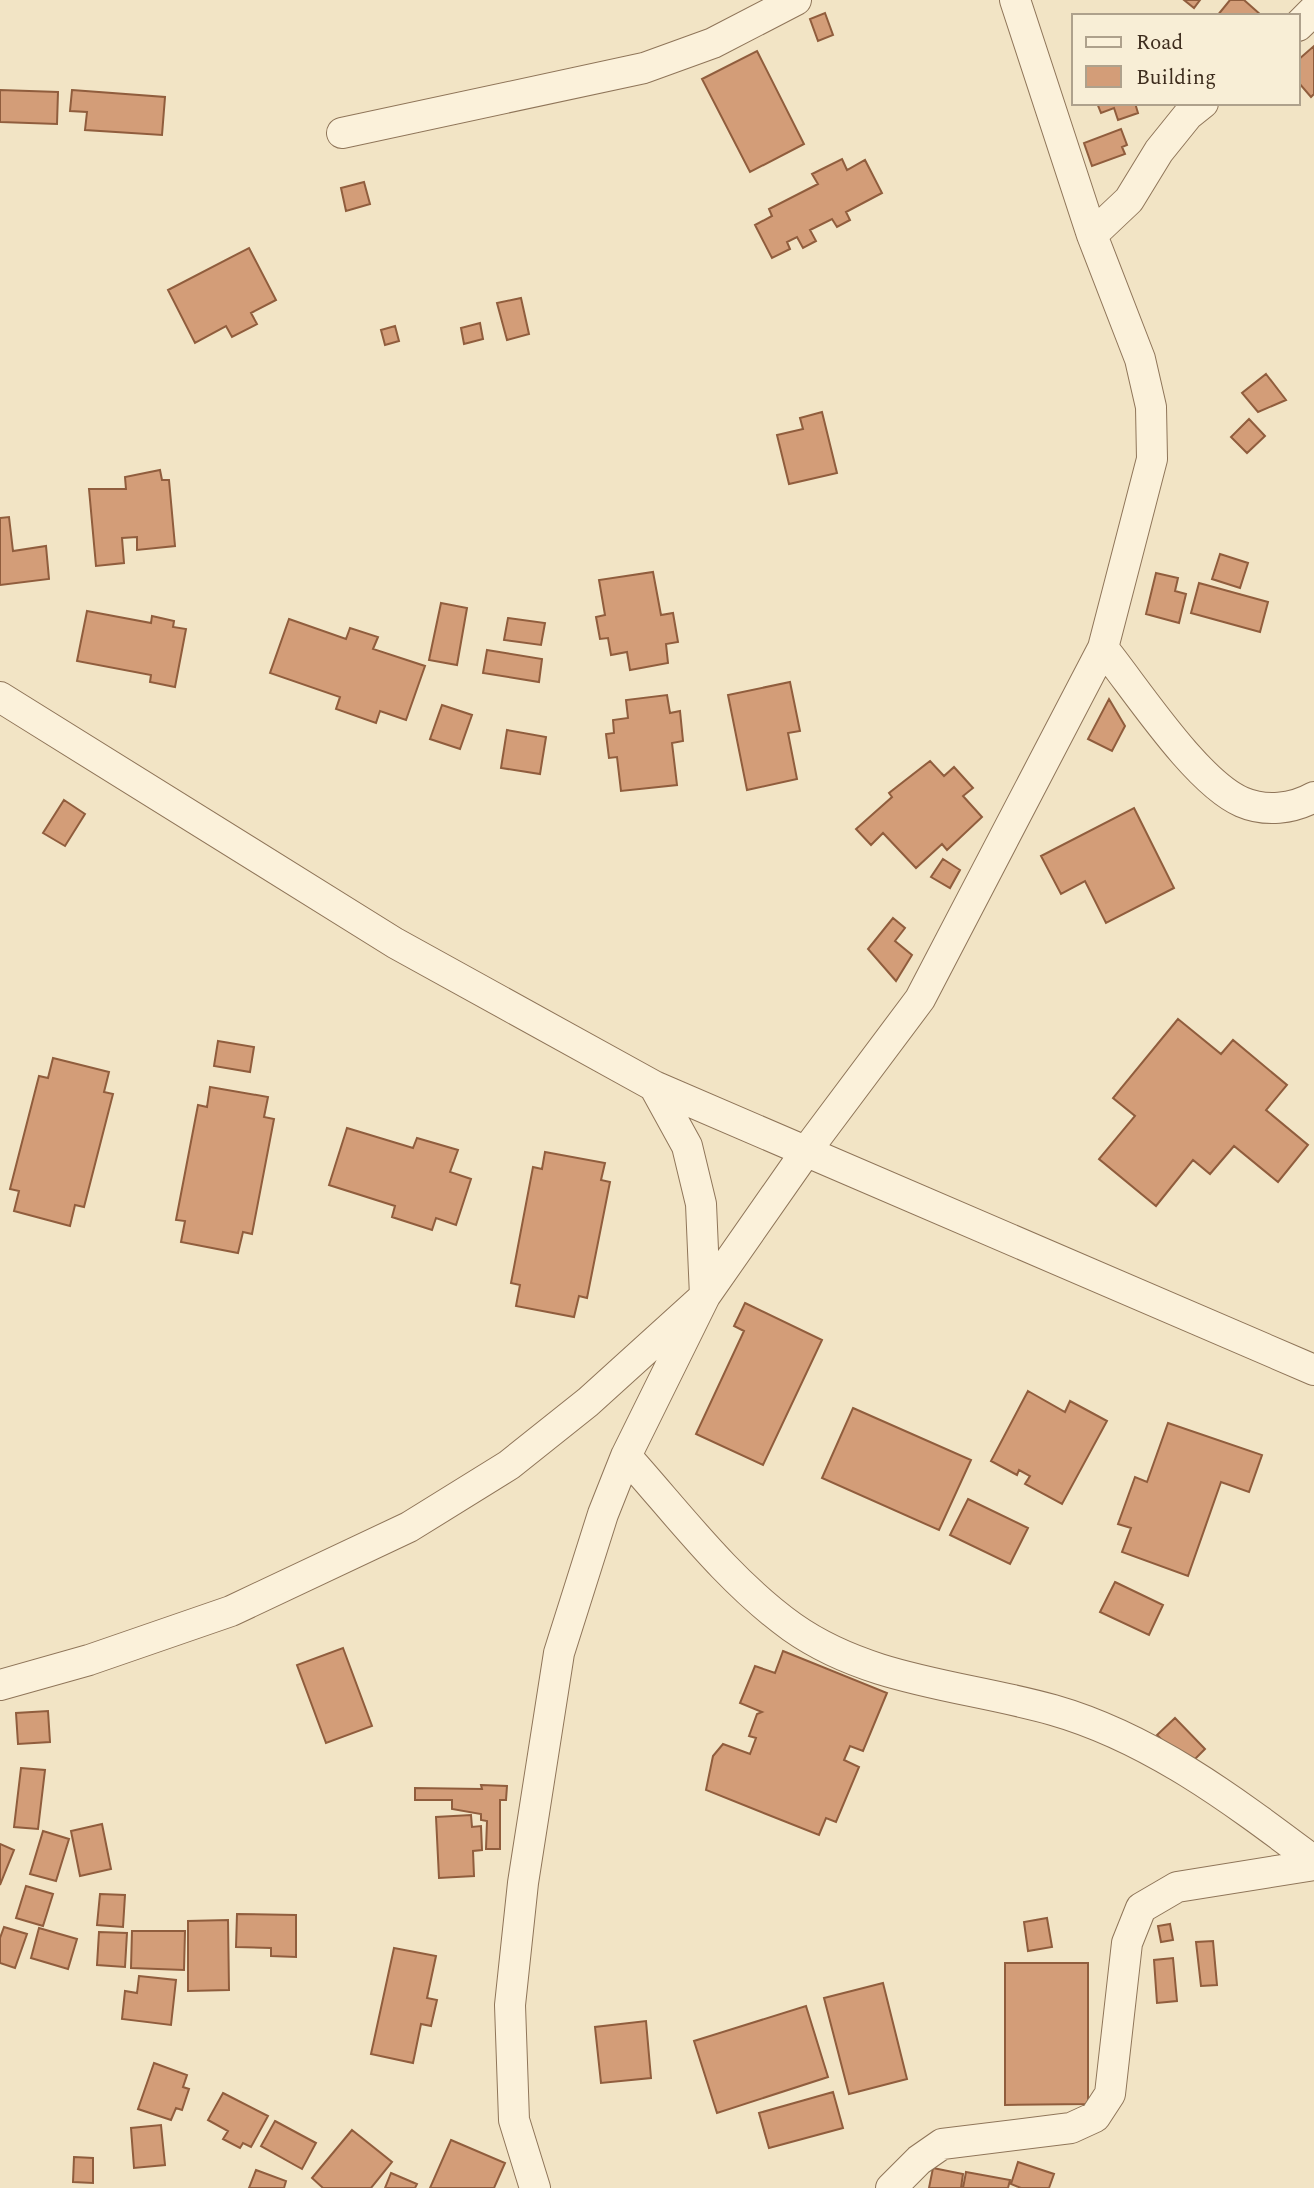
<svg xmlns="http://www.w3.org/2000/svg" width="1314" height="2188" font-family="Spectral,serif">
<style>
.building{fill:#d39d78;stroke:#905d3d;stroke-width:2}
.lines{fill:none;stroke-linecap:round;stroke-linejoin:round}
.street-casing{stroke:#8f7559;stroke-width:32}
.street{stroke:#fbf1da;stroke-width:30}
</style>
<rect width="100%" height="100%" fill="#f2e4c5"/>
<path class="building" d="M1184,0H1200L1194,8Z
M1230,0H1244L1261,15L1217,16Z
M825,13L833,35L818,41L810,19Z
M1314,46V94L1311,97L1298,82V60Z
M757,51L804,144L750,172L702,79Z
M0,90L58,92L57,124L0,122Z
M72,90L165,97L162,135L85,130L87,112L70,111Z
M1097,103H1135L1138,113L1118,120L1114,108L1101,113Z
M1121,129L1127,145L1122,147L1125,154L1092,166L1084,143Z
M842,159L847,170L865,160L882,193L846,212L850,220L837,227L832,219L810,230L816,241L803,248L797,237L787,242L790,249L772,258L755,225L772,216L769,209L818,184L812,174Z
M364,182L370,204L346,211L341,188Z
M249,248L276,300L251,313L257,324L232,337L226,326L195,343L168,290Z
M521,298L529,334L507,340L497,303Z
M480,323L483,339L464,344L461,328Z
M395,326L399,341L385,345L381,330Z
M1266,374L1286,400L1258,412L1242,393Z
M822,412L837,473L789,484L777,435L803,429L800,418Z
M1249,419L1265,436L1247,453L1231,437Z
M160,470L162,480H169L175,546L137,550V537L122,538L124,563L96,566L89,489H126L125,477Z
M9,517L13,551L46,546L49,579L0,585V518Z
M1220,554L1248,563L1240,588L1212,579Z
M653,572L661,615L673,613L678,642L666,644L668,663L630,670L627,652L611,655L608,638L600,639L596,617L605,615L599,580Z
M1156,573L1178,578L1175,591L1186,594L1179,623L1146,614Z
M1199,583L1268,602L1260,632L1191,613Z
M441,603L467,608L457,665L429,660Z
M87,611L151,623L152,616L174,621L173,627L186,629L175,687L150,682L151,675L77,661Z
M508,618L545,623L541,645L504,640Z
M289,619L346,639L350,628L378,637L373,649L425,666L406,720L380,711L376,723L336,709L340,697L270,673Z
M487,650L542,659L539,682L483,673Z
M790,682L800,731L788,733L797,779L747,790L728,695Z
M667,695L670,713L680,711L683,741L672,743L677,785L621,791L617,757L609,758L606,734L614,733L613,720L628,718L626,700Z
M1109,699L1125,726L1112,751L1088,739Z
M442,705L472,715L460,749L430,739Z
M507,730L546,737L540,774L501,768Z
M930,761L944,776L954,767L973,788L963,796L982,817L947,850L942,844L916,868L883,833L871,845L856,829L892,797L889,793Z
M64,800L85,814L65,846L43,833Z
M1134,808L1174,888L1106,923L1085,881L1061,894L1041,856Z
M943,859L960,870L950,888L931,877Z
M893,918L905,928L895,941L912,955L896,981L868,949Z
M1178,1019L1221,1054L1233,1040L1287,1085L1266,1110L1308,1145L1278,1182L1234,1146L1210,1174L1193,1160L1156,1206L1099,1159L1135,1116L1113,1098Z
M218,1041L254,1047L250,1072L214,1066Z
M53,1058L109,1072L104,1092L113,1094L84,1207L75,1205L70,1226L14,1211L19,1191L10,1189L39,1076L48,1078Z
M210,1087L268,1097L264,1117L274,1119L252,1234L243,1232L238,1253L181,1242L185,1221L176,1220L198,1105L207,1107Z
M347,1128L413,1148L417,1138L458,1150L450,1172L471,1179L456,1225L436,1218L432,1230L392,1217L395,1206L329,1185Z
M545,1152L605,1163L601,1180L610,1182L587,1298L579,1296L574,1317L516,1306L520,1285L511,1283L533,1167L542,1169Z
M745,1303L822,1340L763,1465L696,1434L744,1331L734,1326Z
M1028,1391L1065,1412L1070,1401L1107,1421L1062,1504L1025,1484L1030,1476L1019,1470L1017,1475L991,1461Z
M853,1408L971,1460L939,1530L822,1478Z
M1168,1423L1262,1455L1249,1492L1221,1482L1188,1576L1122,1552L1131,1528L1118,1524L1135,1477L1147,1482Z
M968,1499L1028,1528L1010,1564L950,1535Z
M1115,1582L1163,1605L1149,1635L1100,1612Z
M343,1648L372,1726L326,1743L297,1665Z
M783,1651L887,1693L863,1751L850,1746L844,1760L859,1767L836,1822L826,1818L819,1835L706,1790L713,1756L723,1744L750,1754L756,1738L749,1736L757,1714L762,1712L740,1703L755,1666L775,1673Z
M48,1711L50,1742L18,1744L16,1713Z
M1175,1718L1205,1749L1188,1766L1157,1735Z
M21,1768L45,1770L38,1829L14,1827Z
M481,1785L507,1786L506,1800H500V1849H486L487,1821L481,1820V1814L452,1809V1800H415V1788L482,1789Z
M471,1815L472,1827L481,1826L482,1850L473,1851L474,1876L439,1878L436,1817Z
M102,1824L111,1869L80,1876L71,1831Z
M43,1831L69,1839L56,1881L30,1874Z
M0,1844L14,1850L0,1885Z
M26,1886L53,1894L43,1926L16,1918Z
M100,1894L125,1895L123,1927L97,1925Z
M237,1914L296,1915V1957L271,1956V1948L236,1947Z
M1047,1918L1052,1947L1028,1951L1024,1922Z
M228,1920L229,1990L188,1991V1921Z
M1170,1924L1173,1940L1161,1942L1158,1926Z
M4,1927L27,1934L15,1968L0,1963V1938Z
M39,1928L77,1939L68,1969L31,1958Z
M132,1931H185L184,1970L131,1968Z
M99,1932L127,1933L125,1967L97,1965Z
M1213,1941L1217,1985L1201,1986L1196,1942Z
M394,1948L436,1956L427,1998L437,2000L431,2026L421,2024L413,2063L371,2054Z
M1173,1958L1177,2001L1157,2003L1154,1960Z
M1005,1963H1088V2104L1005,2105Z
M139,1976L176,1980L171,2025L122,2019L125,1991L137,1993Z
M883,1983L907,2079L849,2094L824,1998Z
M806,2006L828,2077L717,2113L694,2041Z
M646,2021L651,2078L601,2083L595,2027Z
M154,2063L187,2075L183,2087L189,2089L182,2110L176,2108L171,2120L138,2109Z
M833,2092L843,2128L769,2148L759,2113Z
M223,2093L268,2116L251,2147L243,2143L240,2148L223,2139L228,2131L208,2120Z
M275,2121L316,2143L302,2169L261,2146Z
M161,2125L165,2165L134,2168L131,2128Z
M352,2130L392,2162L371,2188H323L312,2178Z
M451,2140L505,2163L494,2188H430Z
M74,2157L93,2158V2183L73,2182Z
M1018,2162L1054,2174L1049,2188H1021L1011,2184Z
M933,2168L963,2174L961,2188H929Z
M256,2170L286,2181L284,2188H249Z
M966,2172L1010,2180L1008,2188H963Z
M391,2173L417,2184L415,2188H385Z"/>
<g class="lines">
<g class="street-casing">
<path id="street" d="M1298,26L1314,10
M342,133L644,68L713,43L796,0
M1092,235L1129,200L1159,151L1188,115L1203,103
M1103,648C1136,689 1196,782 1242,802C1265,812 1293,809 1314,797
M0,697L395,943L654,1086L1314,1370
M626,1456C678,1514 728,1581 792,1627C870,1682 965,1685 1053,1710C1151,1738 1234,1801 1314,1861
M0,1685L89,1660L231,1611L409,1527L509,1465L588,1402L705,1296L701,1204L687,1146L654,1086
M535,2188L514,2120L510,2005L523,1883L559,1653L603,1514L626,1456L705,1296L807,1150L920,999L1103,648L1152,459L1151,407L1140,359L1092,235L1015,0
M891,2188L919,2160L942,2144L1071,2128L1095,2117L1110,2094L1127,1943L1141,1908L1177,1887L1314,1865"/>
</g>
<use href="#street" class="street"/>
</g>
<rect x="1072" y="14" width="228" height="91" fill="#f8eed6" stroke="#aea18c" stroke-width="2"/>
<rect x="1086" y="37" width="35" height="10" fill="#fbf1da" stroke="#aea18c" stroke-width="2"/>
<text x="1136" y="49" font-size="21" fill="#3e2d1e">Road</text>
<rect x="1086" y="66" width="35" height="21" fill="#d39d78" stroke="#aea18c" stroke-width="2"/>
<text x="1136" y="84" font-size="21" fill="#3e2d1e">Building</text>
</svg>
